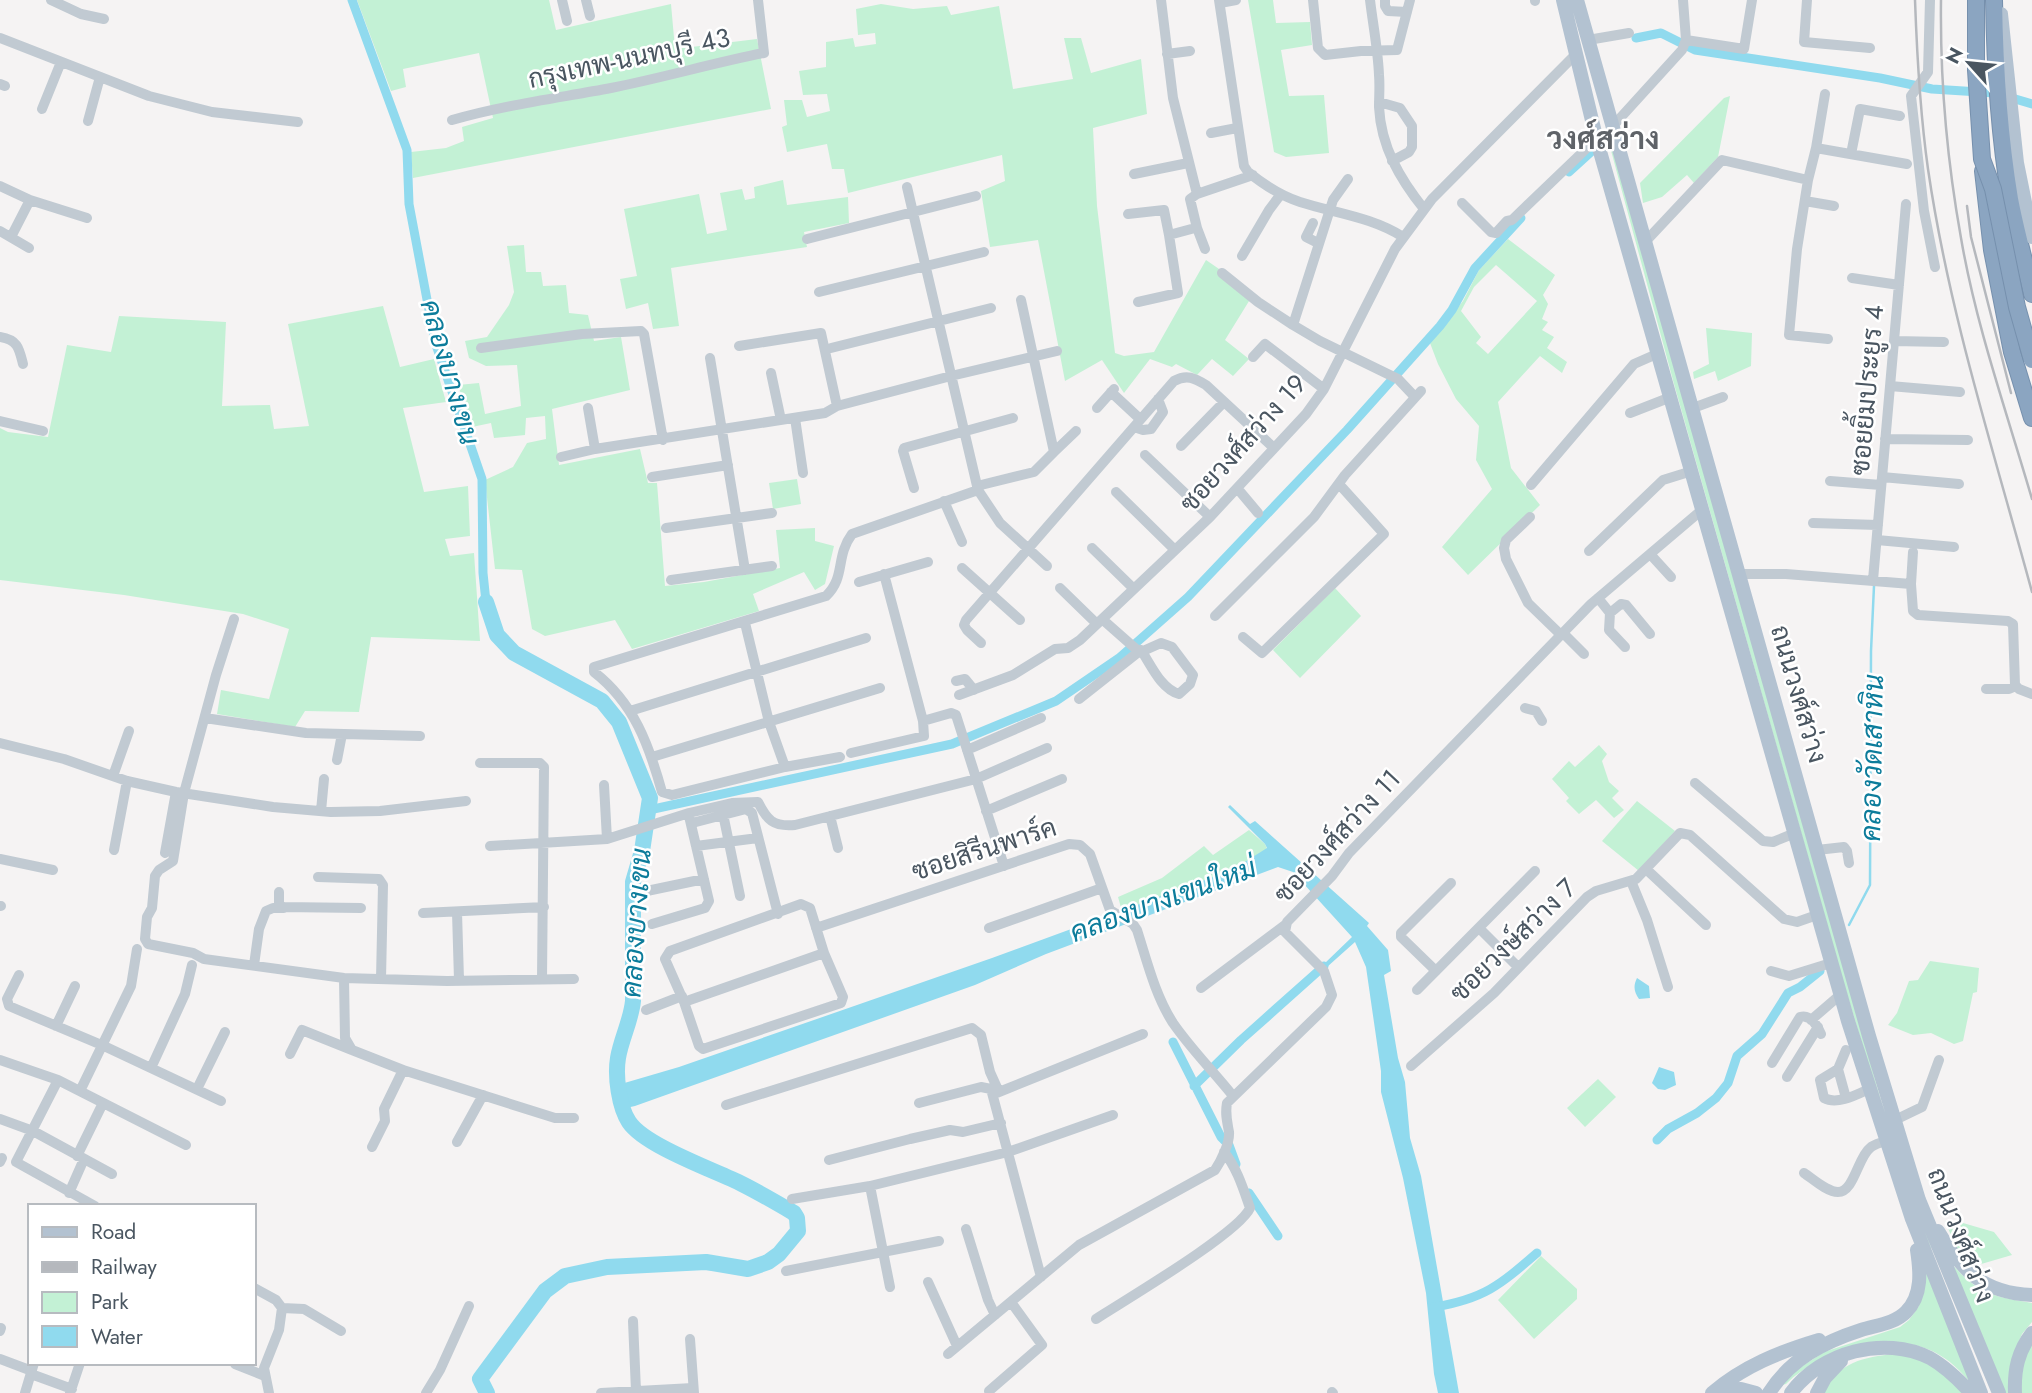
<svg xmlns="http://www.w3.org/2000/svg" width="2032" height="1393" font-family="Jost,Sarabun,sans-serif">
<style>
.green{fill:#c3f1d5;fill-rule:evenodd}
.water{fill:#90daee}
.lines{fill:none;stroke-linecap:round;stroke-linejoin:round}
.stream{stroke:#90daee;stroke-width:2.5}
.canal{stroke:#90daee;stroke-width:9}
.river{stroke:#90daee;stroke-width:16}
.highway-casing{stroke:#7690ad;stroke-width:18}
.minor{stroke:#c1cad2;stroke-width:10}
.major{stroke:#b3c2d1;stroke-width:14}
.highway{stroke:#8ba5c1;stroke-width:16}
.rail{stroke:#b5b8bd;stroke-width:2.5}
.highway-bridge-casing{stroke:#7690ad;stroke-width:18;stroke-linecap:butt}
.highway-bridge{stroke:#8ba5c1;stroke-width:16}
.labels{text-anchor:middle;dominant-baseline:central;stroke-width:5;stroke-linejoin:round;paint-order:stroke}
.street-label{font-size:26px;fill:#4a5661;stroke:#fff}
.water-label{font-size:28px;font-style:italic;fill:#0c7c9b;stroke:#fff}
.quarter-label{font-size:30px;font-weight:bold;fill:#5f6368;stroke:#fff}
</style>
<rect width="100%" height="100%" fill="#f5f3f3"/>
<path class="green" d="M357,0H549L556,30L671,4L675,49L757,39L771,109L413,178L411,152L446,148L464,141L462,127L493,118L479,53L403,69L406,87L391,91Z
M1248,0H1273L1276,23L1310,22L1312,45L1281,50L1289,96L1324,95L1329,153L1286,157L1274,152Z
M881,4L913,9L947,6L951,15L999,6L1013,89L1073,79L1064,38H1081L1091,73L1141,59L1147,114L1093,128L1097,206L1115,353L1124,356L1154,352L1206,260L1254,293L1225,340L1249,359L1233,376L1212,359L1197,375L1176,364L1172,367L1150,359L1124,393L1102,360L1065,381L1038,240L990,247L981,191L1005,181L1002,155L848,193L844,169H832L827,144L787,152L782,127L787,125L784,100H802L807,117L830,111L827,94L803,95L799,71L826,67V42L853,38L855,47L876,44L875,33L858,35L856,9Z
M1730,96L1718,157L1694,183L1687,175L1662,197L1643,203L1640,183L1724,98Z
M1606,132L1608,133L1882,1104L1931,1248L1929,1249L1896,1155L1844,984L1674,384Z
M783,180L787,205L848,197L849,223L804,232L807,247L671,268L679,326L653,329L648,303L626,309L620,279L637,276L624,209L699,194L707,234L727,230L720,193L742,189L745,200L755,198L754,187Z
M1508,239L1555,275L1543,295L1548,304L1542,319L1548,322L1542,330L1554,337L1547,348L1567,362L1562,373L1540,356L1498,402L1511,468L1540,505L1468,575L1442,547L1492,489L1476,460L1479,426L1456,399L1438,364L1430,343L1463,301L1479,270ZM1496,265L1537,301L1488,354L1476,343L1481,337L1461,311L1474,287Z
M524,245L526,272H541L543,286L566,285L569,313L588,315L594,341L621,337L630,390L552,409L559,465L640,449L648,483H657L665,586L704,582L780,568L776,530L815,528V541L834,546L825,584L815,590L804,572L753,594L759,611L632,649L615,620L545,636L532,629L522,570L495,569L485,480L513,467L527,443L546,439L545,416L526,418L525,435L494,438L491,423L472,427L458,385L479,383L485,414L521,406L517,365L486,366L469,358L465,341L487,337L509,305L514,292L507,246Z
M383,306L400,367L434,359L446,402L403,408L424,492L468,486L470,536L445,539L450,556L474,553L480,641L371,637L359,712L305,711L295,727L217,714L221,690L269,699L289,629L243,614L124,595L0,580V428L8,432L48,437L67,345L111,352L119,316L226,322L222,406L270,405L274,429L309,426L288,324Z
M1706,328L1752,333L1751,366L1718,381L1715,371L1694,379L1693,372L1709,364Z
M797,479L801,504L773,509L769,483Z
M1335,588L1361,616L1300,678L1273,650Z
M1599,745L1607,754L1602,761L1609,782L1619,791L1612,798L1624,810L1614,818L1596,800L1579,814L1566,801L1569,798L1552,779L1569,761L1575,767Z
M1637,801L1675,831L1639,871L1602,841Z
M1249,830L1265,844L1267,849L1232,870L1122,911L1118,897L1162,878L1204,846L1213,855Z
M1930,961L1979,968L1977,992L1973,993L1963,1041L1954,1044L1931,1033L1913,1035L1888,1025L1897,1013L1909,981L1918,980Z
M1598,1079L1616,1097L1585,1127L1567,1108Z
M1945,1221L1963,1223L1994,1232L2012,1255L1971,1267L1956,1247Z
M1921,1250L1978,1393C1944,1344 1907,1335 1852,1349C1827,1356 1804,1366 1786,1384L1782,1385L1784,1378L1824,1352L1900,1327L1909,1320L1919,1306Z
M1541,1256L1577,1289V1299L1534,1339L1498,1300Z
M1950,1262C1978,1294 1991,1296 2032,1303V1322L2022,1334L2015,1351L2010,1393H2002Z
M2032,1341V1393H2020L2021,1367Z
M1895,1354L1926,1359L1965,1393H1823C1839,1362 1863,1357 1895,1354Z"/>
<path class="water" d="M1230,805L1250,824L1255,821L1369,923L1367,926L1388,950L1391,971L1384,975L1398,1058L1405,1082L1410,1138L1421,1176L1459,1393H1438L1434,1374L1426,1293L1403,1178L1381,1092V1071L1366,967L1355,942L1327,967L1325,963L1352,937L1293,872L1278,867L1046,954L975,985L635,1106L626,1108L621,1084L679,1067L992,958L1232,870L1267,848L1265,844L1228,807Z
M1637,978L1649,986L1650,998L1639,999C1634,992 1633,986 1637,978Z
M1659,1067L1674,1072L1676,1085L1665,1090L1658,1089L1652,1083Z"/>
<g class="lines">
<path class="stream" d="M1849,925L1870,885L1871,651L1874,586"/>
<path class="canal" d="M352,0L407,150L409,204L435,342L482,479L483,573L486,602
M1636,38L1661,33L1695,50L1880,78L1932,89L1995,93L2032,104
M1569,172L1591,152
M649,810L952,744L1056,701L1119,658L1188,597L1347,430L1440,326L1452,310L1475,268L1521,218
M1173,1042L1221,1137L1229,1145L1236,1164
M1194,1086L1241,1040L1324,966
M1657,1140L1668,1129L1697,1113L1716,1098L1728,1083L1737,1056L1762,1034L1788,993L1800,987L1820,971
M1249,1193L1278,1236
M1434,1307C1484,1299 1500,1285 1537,1253"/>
<path class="river" d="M486,602L497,635L514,653L602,701L619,722L650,798L642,851L633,882V1001C631,1021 621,1039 618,1058C615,1076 619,1107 629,1122C645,1146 714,1170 742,1184C760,1193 777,1203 794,1213L797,1218L798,1231L779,1254L768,1262L748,1269L706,1262L607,1267L565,1276L545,1291L480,1379L487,1393"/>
<g class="highway-casing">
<path id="highway" d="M1994,0C1995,67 1999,133 2010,199C2016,231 2025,262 2032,294
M1983,171L1992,250L2012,352L2032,418"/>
</g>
<path class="minor" d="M51,0L81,14L104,19
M562,0L567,21
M586,0L590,16
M1161,0L1173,98L1197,194L1253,175
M1219,0L1244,166L1248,172C1263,184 1281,196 1300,202C1334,213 1372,217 1403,237
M1313,0L1318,48L1325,55L1361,51L1397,50L1410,0
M1370,0C1373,25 1378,50 1379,75C1380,86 1379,97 1379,107C1381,147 1400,179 1424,209
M1385,0V6L1388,11L1407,12
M1535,0V1
M1807,0L1804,42L1870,48
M1930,0L1928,72L1911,96L1924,211L1935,267
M1220,3L1236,0
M0,38L149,96L212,112L298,122
M1588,40L1629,33
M1686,40L1744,49L1752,0
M1167,54L1190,51
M0,84L5,86
M1379,102L1400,108L1412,126V147L1409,152L1392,161
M42,109L61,62
M452,120C504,105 558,98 611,88C662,78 713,63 764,53L758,0
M88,121L100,77
M1612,127L1682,50L1686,40L1683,0
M1211,133L1237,128
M1816,148L1825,94
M1851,154L1860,109L1900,116
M1134,174L1188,163
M1808,180L1797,249L1789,335L1828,339
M0,186L30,200L87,218
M907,187L978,490L1000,523L1047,566
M1805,201L1834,206
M1462,203L1491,232L1496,233L1507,221L1512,220L1588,147L1597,141
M1128,214L1164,210L1169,235L1195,228H1197L1190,199L1197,194
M1313,223L1306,237L1318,243
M1197,228L1205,249
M0,231L29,248
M11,237L30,200
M807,239L976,196
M1645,242L1722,160L1808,180L1816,148L1907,164
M1242,256L1269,210L1281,194
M1222,273L1258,302L1293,325L1320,341L1398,379L1415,397
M1852,278L1899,285
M819,292L984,252
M1138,302L1178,293L1169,235
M1293,325L1333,200L1348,179
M0,337C18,340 19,348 23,364
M1894,341L1944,342
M739,346L821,333L837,406
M481,348L582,334L641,331L644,334L663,440
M831,348L991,308
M1253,357L1265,344L1324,389
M710,358L745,570
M771,373L781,420
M1890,386L1960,392
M1111,392L1140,419
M588,408L595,449
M1097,408L1114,389
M1693,408L1723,397
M1630,413L1671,397
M795,418L803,473
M0,421L43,431
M1134,427L1143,430L1151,429L1163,412L1158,399
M1885,439L1968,440
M1181,446L1224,402
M1054,452L1076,431
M1145,455L1210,517
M561,457L595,449L825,413L837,406L951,376L1057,351
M652,477L728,465
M1882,477L1959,484
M1830,481L1881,485
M1531,485L1634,364L1659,353
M977,486L1034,472L1054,452L1021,300
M914,488L903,451L904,448L1013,418
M1237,488L1258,513
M1116,492L1175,550
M944,501L962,542
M1530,517L1506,540L1504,548L1506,559L1528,603L1561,635
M1813,523L1878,525
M666,528L772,513
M1877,540L1954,547
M1092,548L1134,589
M1589,551L1663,480L1692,471
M1913,552L1911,584L1913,611L1918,615L2008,621L2013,624L2015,685L2019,689L2032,694
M1650,554L1671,577
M962,568L1020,620
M1739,574H1786L1911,584
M671,580L772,566
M1873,580L1906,204
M859,582L928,562
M1060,588L1097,624
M1598,598L1610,613L1609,630L1625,647
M1610,613L1621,604L1626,605L1650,634
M1215,616L1314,517L1345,475L1421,391
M234,619L216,675L184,793L173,861L159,870L155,876L152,908L147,917L145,939L148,944L193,953L204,959L344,978L447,981L574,979
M745,623L769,722L785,767
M1563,633L1584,654
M1243,637L1262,653L1384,534L1339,484
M981,643L967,630L964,625L966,620L1174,381C1187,374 1194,378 1206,385L1274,448
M956,681L965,679L974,690
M1986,689H2009L2016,686
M959,695L1013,675L1055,649L1068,648L1080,640L1210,517L1306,414L1324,389L1395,249L1432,199L1575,55
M1079,699L1141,650C1151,665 1161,689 1179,694L1190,684L1193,675L1172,647L1161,643L1143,651L1136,649L1102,619
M1525,708L1536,711L1542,721
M630,711L866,638
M205,718L306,733L420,736
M923,721L951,713L956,715L1004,866
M0,743L64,759L127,781L176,792L273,807L331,812L380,811L466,801
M967,750L1041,718
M851,753L924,736L923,721L884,574
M652,757L880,688
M840,757L785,767L672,795L662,792C649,745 634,703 594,672V667L826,596C846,577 835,557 852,534L978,490
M337,760L342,734
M480,763H540L544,767L542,979
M113,776L129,731
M1695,783L1763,841L1773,842L1795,833
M604,785L607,839
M321,811L324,779
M986,811L1062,779
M723,814L740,896
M830,816L838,848
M696,822L746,809L752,813L778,914
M490,846L607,839L689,813L732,803L758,802C767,820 773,827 795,825L976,779L1047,748
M696,846L758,838
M114,850L127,781
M1817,850L1844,847L1847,851L1849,863
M165,853L176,792
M0,859L53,870
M1646,869L1706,925
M318,877L379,879L383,885L381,979
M1631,881L1647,920L1668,987
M279,892V903L282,907L361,908
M642,892L704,879
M801,904L810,908L824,953L843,997L841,1003L703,1049L699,1046L684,1002L665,959L670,951Z
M0,906H1
M457,912L459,980
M423,913L544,907
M652,924L705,908L709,901L689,816
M816,928L1069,844L1080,845L1090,854L1110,910L1133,924L1137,930C1147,961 1155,995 1173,1023C1191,1049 1213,1071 1233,1096
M989,928L1102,888
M1479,928L1518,967
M254,965L259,929L266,911L273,908H284
M1436,971L1401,937V933L1451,883
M1771,971L1789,976L1831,963
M19,975L7,999L9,1006L104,1046L221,1101
M344,978L345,1038L352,1050L403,1070
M1201,988L1285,925
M1417,990L1535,871
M684,1002L824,953
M646,1010L682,996
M1811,1020L1840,995
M56,1026L75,986
M1846,1050L1838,1069L1820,1080L1824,1098C1837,1105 1856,1095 1869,1089
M290,1054L302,1030L352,1050
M0,1060L58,1080L186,1145
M1772,1063L1800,1017C1810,1014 1817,1025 1821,1034
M1411,1066L1494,993L1587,897L1596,891L1636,879L1680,833L1690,835L1784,919L1797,922L1817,915
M151,1068L185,994L192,965
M1838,1069L1846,1098
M1787,1077L1818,1027
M58,1080L16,1162L95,1206
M197,1089L225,1032
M80,1091L131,986L137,949
M994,1094L1143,1034
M919,1103L981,1087L991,1089L1041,1277
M726,1105L972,1028L981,1035L990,1072L999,1092
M0,1119L33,1131L112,1174
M1895,1120L1922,1107L1939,1060
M457,1142L483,1095
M372,1147L385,1121L384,1109L403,1070L555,1118H574
M77,1156L103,1103
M829,1160L910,1139L950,1130L963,1132L1001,1123
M0,1162L2,1158
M1804,1173C1813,1179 1827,1192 1838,1192C1854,1192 1858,1157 1870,1148C1874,1144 1881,1143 1886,1141
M870,1186L890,1287
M69,1193L84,1159
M792,1199L870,1186L1008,1152L1113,1115
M966,1229L988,1300L995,1315
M786,1271L939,1241
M928,1282L957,1346
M254,1288L276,1300L282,1308L279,1330L264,1368L269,1393
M282,1308L304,1309L341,1331
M1096,1319C1125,1300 1239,1233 1250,1208C1243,1188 1237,1168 1224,1152
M633,1321L636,1391
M0,1331L1,1328
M690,1339L694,1393
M948,1354L1079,1245L1215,1170C1221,1161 1230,1143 1229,1132C1227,1121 1225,1114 1227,1103L1326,1007L1332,995L1324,971L1285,932L1287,922L1332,876L1349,853L1591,604L1703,509
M0,1359L32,1371
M235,1364L265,1376
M31,1374L72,1389
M989,1391L1042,1345L1011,1302
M1332,1392L1333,1393
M25,1393L34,1363
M70,1393L80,1363
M426,1393L440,1370L469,1306
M601,1393L693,1388"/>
<path class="major" d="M1563,0L1597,141L1848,1021L1912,1219L1981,1393
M1577,0L1869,1036L1919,1200L1999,1393
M2001,14L2017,163L2032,237
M1938,1231C1962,1271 1983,1293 2032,1295
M1712,1393C1744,1366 1779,1352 1819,1340
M1718,1393L1741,1389L1756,1393
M1769,1393C1790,1359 1824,1342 1861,1330C1877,1325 1894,1324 1906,1312C1923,1295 1920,1270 1917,1250
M1791,1393C1821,1352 1884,1335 1930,1358C1946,1367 1959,1380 1971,1393
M1817,1393L1825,1378L1841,1361
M2015,1393C2014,1370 2018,1351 2032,1333"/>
<use href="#highway" class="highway"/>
<path class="rail" d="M1915,0C1917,56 1920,113 1928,169C1949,313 1994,452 2032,592
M1941,0C1940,79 1947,160 1961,238C1976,326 2007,413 2032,499
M1967,206L1971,237L2011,393"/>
<g class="highway-bridge-casing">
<path id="highway-bridge" d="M1976,0V70L1982,159L1993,189L2017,307L2032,360"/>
</g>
<use href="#highway-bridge" class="highway-bridge"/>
</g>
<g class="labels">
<g class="street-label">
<text transform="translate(629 58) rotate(-12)">กรุงเทพ-นนทบุรี 43</text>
<text transform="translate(1867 390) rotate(-85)">ซอยยิ้มประยูร 4</text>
<text transform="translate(1243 443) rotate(-48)">ซอยวงศ์สว่าง 19</text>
<text transform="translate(1799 694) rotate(74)">ถนนวงศ์สว่าง</text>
<text transform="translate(1337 836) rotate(-47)">ซอยวงศ์สว่าง 11</text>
<text transform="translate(984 849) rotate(-18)">ซอยสิรีนพาร์ค</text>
<text transform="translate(1513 940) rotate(-44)">ซอยวงษ์สว่าง 7</text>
<text transform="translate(1961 1235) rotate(69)">ถนนวงศ์สว่าง</text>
</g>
<g class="water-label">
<text transform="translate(450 372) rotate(74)">คลองบางเขน</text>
<text transform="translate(1872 758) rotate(-89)">คลองวัดเสาหิน</text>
<text transform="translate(1163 900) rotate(-20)">คลองบางเขนใหม่</text>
<text transform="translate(636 923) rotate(-86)">คลองบางเขน</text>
</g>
<g class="quarter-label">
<text x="1603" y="138">วงศ์สว่าง</text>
</g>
</g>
<rect x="28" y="1204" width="228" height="161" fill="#ffffff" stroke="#b7bbc0" stroke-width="2"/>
<rect x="42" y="1227" width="35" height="10" fill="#b3c2d1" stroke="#b7bbc0" stroke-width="2"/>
<text x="91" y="1239" font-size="21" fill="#4a5661">Road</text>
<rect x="42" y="1262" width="35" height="10" fill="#b5b8bd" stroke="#b7bbc0" stroke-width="2"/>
<text x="91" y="1274" font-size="21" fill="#4a5661">Railway</text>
<rect x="42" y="1292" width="35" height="21" fill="#c3f1d5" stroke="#b7bbc0" stroke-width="2"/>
<text x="91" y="1309" font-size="21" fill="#4a5661">Park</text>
<rect x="42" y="1326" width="35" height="21" fill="#90daee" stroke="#b7bbc0" stroke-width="2"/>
<text x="91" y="1344" font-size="21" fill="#4a5661">Water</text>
<g transform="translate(1969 63) rotate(297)" stroke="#ffffff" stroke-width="5" paint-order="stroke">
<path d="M0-5L12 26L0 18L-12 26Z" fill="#4a5661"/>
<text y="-10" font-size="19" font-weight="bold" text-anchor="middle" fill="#4a5661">N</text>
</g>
</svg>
